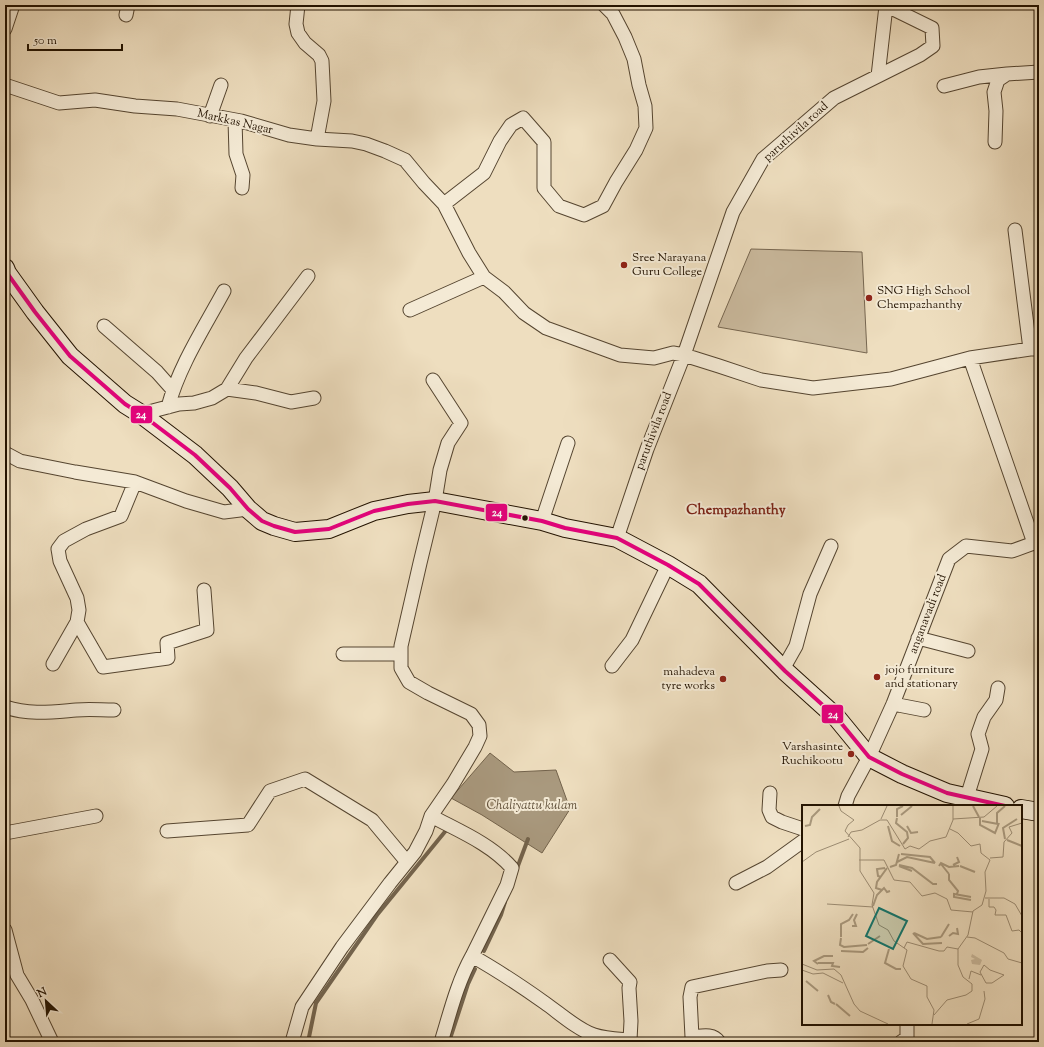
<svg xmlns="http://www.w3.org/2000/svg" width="1044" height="1047" font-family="'Sorts Mill Goudy',serif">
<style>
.green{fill:#cbbb9f;stroke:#766650}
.water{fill:#a9997e;stroke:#73634c}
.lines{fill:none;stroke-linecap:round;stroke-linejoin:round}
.stream{stroke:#73634c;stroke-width:4}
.street-casing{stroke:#554530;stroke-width:15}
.secondary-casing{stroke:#221200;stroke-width:20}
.street{stroke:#f4ead5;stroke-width:13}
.secondary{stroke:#f4ead5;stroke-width:18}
.bus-1-casing{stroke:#f4ead5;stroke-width:7}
.bus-1{stroke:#e5007d;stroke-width:4}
.poi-dot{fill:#8f2418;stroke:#f4ead5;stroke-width:1.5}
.bus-dot{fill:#221200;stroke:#f4ead5;stroke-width:1.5}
.labels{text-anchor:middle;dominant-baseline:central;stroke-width:4;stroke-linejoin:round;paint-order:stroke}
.street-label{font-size:12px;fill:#221200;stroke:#f4ead5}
.poi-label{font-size:12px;fill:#221200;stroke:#f4ead5;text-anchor:start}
.water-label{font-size:13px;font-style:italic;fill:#5f4f39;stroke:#f4ead5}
.quarter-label{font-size:14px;font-weight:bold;fill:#7a1f14;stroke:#f4ead5}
.inset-river{fill:none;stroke:#a9997e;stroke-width:2}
.inset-road{fill:none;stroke:#9c8c73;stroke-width:1}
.view{fill:#0f766e;fill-opacity:0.15;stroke:#0f766e;stroke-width:2}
.inset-edge{fill:none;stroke:#221200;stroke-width:2}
.line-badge{stroke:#f4ead5;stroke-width:1.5}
.badge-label{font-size:11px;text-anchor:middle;font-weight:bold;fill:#fff}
</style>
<rect width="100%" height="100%" fill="#eedebf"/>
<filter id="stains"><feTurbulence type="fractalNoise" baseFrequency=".005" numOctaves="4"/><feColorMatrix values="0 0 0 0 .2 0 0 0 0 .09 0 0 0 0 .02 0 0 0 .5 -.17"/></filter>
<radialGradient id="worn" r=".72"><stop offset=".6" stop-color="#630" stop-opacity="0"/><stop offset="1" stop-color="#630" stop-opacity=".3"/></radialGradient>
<path class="green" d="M751,249L862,252L867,353L718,327Z"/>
<path class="water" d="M490,753L514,772L556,770L570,809L542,853L482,815L451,798Z"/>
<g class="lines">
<path class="stream" d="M516,871L528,839
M484,951L501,915L505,902
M308,1042L316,1003L377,915L448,828
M449,1042L468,984L475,969"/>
<g class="street-casing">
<path id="street" d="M298,5L296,24L298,33L305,43L319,55L322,61L324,101L317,139
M126,15L128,5
M5,29L13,5
M878,76L886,6
M5,85L59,103L95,100L135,106L177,109L241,121L289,135L317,139L352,141L366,144L385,151L405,160L424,183L444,204L469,253L484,277L504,292L524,313L546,328L620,355L654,358L673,353L684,355L719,366L761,380L813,388L891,379L970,358L1030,349H1039
M944,86L979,77L1007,74
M210,116L221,85
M235,120L236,154L243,175L242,188
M995,142L996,111L994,92L998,80L1007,74L1039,72
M444,204L484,173L500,141L511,125L523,118L544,142V188L559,206L584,215L603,206L616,182L636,150L646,128L645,106L639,85L634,59L625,37L613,14L604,5
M1015,230L1030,349
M410,310L484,277
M104,326L157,372L173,390
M970,358L1034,543
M227,389L256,393L291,402L314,398
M168,407C179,366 204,328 224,291
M141,414L179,404L194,403L212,398L227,389L246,358L308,276
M5,453L20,461L75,472L135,482L186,501L224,512L248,509
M542,521L568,443
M617,538L647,449L684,355L733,212L763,159L834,98L920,55L933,46L932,28L885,5
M77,622L103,667L168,658L167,643L207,630L204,590
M918,638L968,651
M343,654H401
M53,664L77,622L79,610L77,598L60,561L58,549L64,541L86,529L121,516L135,482
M612,666L632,640L668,565
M783,669L796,646L810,594L831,546
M893,704L924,710
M5,707C30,715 51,712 76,710C89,709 101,710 114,710
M770,793L769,810L772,817L782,822L803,829
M967,797L982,749L978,734L984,717L996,700L998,688
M845,806L848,796L869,757L893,704L949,559L966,546L1012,551L1034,543L1039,545
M431,816C459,831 491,844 512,868L507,885L472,956
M167,831L248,825L270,791L305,779L372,820L407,862
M5,833L96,816
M736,883L767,867L803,841
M5,930L17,975L32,1000L52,1042
M292,1042L302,1007L342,947L390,883L415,852L426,831L431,816L453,784L475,747L480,736L479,725L471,714L428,693L409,682L401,668V646L420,563L435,501L440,470L448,443L461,423L433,380
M441,1042C450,1013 457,983 472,956C497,970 521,986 545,1003C558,1012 578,1030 594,1035C606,1039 618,1039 630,1040L631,1021L629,988L630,982L610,960
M719,1042C713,1033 702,1036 692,1037L690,997L692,987L767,971L781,970
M901,1042L907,1038V1024"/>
</g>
<g class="secondary-casing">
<path id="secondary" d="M5,268L7,273L35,312L70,356L125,404L141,414L195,455L230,488L248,509L262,521L274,526L295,532L329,529L374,511L408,504L435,501L542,521L565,528L617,538L668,565L699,584L785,671L837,718L869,757L902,774L947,793L1005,806
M1021,809L1039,812"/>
</g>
<use href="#street" class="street"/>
<use href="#secondary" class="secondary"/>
<g class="bus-1-casing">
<path id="bus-1" d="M5,268L7,273L35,312L70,356L125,404L141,414L195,455L230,488L248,509L262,521L274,526L295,532L329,529L374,511L408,504L435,501L542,521L565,528L617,538L668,565L699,584L785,671L837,718L869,757L902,774L947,793L1005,806"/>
</g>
<use href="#bus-1" class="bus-1"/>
</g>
<g class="poi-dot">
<circle cx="624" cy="265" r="4"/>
<circle cx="869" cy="298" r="4"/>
<circle cx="877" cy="677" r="4"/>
<circle cx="723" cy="679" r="4"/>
<circle cx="851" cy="754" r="4"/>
</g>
<circle class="bus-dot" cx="525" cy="518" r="3.5"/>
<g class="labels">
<g class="street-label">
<text transform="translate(235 122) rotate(13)">Markkas Nagar</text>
<text transform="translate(796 132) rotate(-42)">paruthivila road</text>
<text transform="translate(654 431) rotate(-69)">paruthivila road</text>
<text transform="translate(928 614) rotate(-69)">anganavadi road</text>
</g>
<g class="poi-label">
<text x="632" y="258">Sree Narayana<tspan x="632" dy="14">Guru College</tspan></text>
<text x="877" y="291">SNG High School<tspan x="877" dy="14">Chempazhanthy</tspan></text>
<text x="885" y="670">jojo furniture<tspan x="885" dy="14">and stationary</tspan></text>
<text x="715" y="672" text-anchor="end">mahadeva<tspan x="715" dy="14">tyre works</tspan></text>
<text x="843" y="747" text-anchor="end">Varshasinte<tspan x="843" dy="14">Ruchikootu</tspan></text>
</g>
<g class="water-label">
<text x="532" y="806">Chaliyattu kulam</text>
</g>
<g class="quarter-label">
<text x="736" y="511">Chempazhanthy</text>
</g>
</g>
<g transform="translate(802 805)">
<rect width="220" height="220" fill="#eedebf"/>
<path d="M170,149L180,155L178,160L170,159L169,155L173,154L169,152Z" fill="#cbbb9f"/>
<path class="inset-river" d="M171,1L177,12M99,10L110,1M95,12V4L101,1M95,13L94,18L105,27L106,33L101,39M178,13V20L193,28L197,18M180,16L196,19M195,19V8L203,1M3,21L8,20L10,12L18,4M86,21L90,36L98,41M105,21L109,28L116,27M203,34L201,23L215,14M205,35L220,41M99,49L128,52L133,58M95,57L105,52L133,58M139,59L147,69M97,60L110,63L131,79H135M151,60L157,57L155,52M97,61L110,66M137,61L139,58L147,62L157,61M158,61L173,67M88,62L94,60L97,49M147,69V75L156,86L155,89M79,72L76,71L75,64L83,63M80,85L74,83L75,77L85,63M169,95L152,92V89L169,92M71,101L75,90L82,83L85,87L88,86M50,121H54L52,115L55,109M111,128L121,139L140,138M112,128L125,134L139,132M147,131L151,128L156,129L155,123M39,132V119L47,115L51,109M139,132L147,119M39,133L38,140L42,142L65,140M66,139L78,131M87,144L83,158L94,164H99M39,146L61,147L66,143M16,158H31L30,161L38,162M16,159L12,156L22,151H31M4,176L16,186M26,190L29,197L33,199M34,199L48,211"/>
<path class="inset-road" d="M37,1L39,6L52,15L46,20L43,26L58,43V66L72,88L70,100L77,120L86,125L92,136L105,145L101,161L109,174L125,181V192L132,205L130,219M79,14L85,1M151,14L182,12L195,1M46,32L49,27L60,25L78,15H85L103,44L108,41L117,44L128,36L144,32L151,15V1M188,53L201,52L202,37L210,28L207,22L220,18M57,55H82L92,75L108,77L120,91L133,88L145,94L149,105L171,107M0,57L14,47L47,34M183,93H202L213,99L220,111M187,94V102H192L194,105L193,110H204L210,126L217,125L220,128M25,99L71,102M165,132L173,133L202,148L206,154L220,158M102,143L105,137L137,146H142L145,142L156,144M0,159L15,165L32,164L39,170L52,199L58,206L86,219M182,160L188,165L202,170L190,178H184L178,167ZM0,165L11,169L21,168L41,178M167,174L169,166L179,170M132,210L145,195L164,190L170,186V179L161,172L156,160V144L166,130L171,106L180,100L184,86L183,67L188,55L179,48L178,39L169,41L156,28L148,24M165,219L177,214L183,194L182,186"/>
<path class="view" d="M77,103L105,116L91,144L64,131Z"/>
<rect width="220" height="220" class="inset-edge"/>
</g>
<g class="line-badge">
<rect x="130" y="405" width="23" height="19" rx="4" fill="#e5007d"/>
<rect x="485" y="503" width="23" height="19" rx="4" fill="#e5007d"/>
<rect x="821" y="704" width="23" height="20" rx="4" fill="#e5007d"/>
</g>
<g class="badge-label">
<text x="141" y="418">24</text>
<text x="497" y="516">24</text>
<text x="833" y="718">24</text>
</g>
<rect width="1044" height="1047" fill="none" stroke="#eedebf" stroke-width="20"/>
<rect x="6" y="6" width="1032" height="1035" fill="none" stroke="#221200" stroke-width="2"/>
<rect x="10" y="10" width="1024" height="1027" fill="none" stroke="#221200"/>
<g transform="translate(46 1001) rotate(334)" stroke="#f4ead5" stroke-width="3" paint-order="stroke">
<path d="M0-3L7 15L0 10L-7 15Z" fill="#221200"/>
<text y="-6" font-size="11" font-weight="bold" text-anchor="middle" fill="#221200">N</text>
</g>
<path d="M28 44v6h94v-6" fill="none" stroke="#221200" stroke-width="2"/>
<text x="34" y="44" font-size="12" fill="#221200" stroke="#f4ead5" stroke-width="3" paint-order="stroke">50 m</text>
<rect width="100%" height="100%" filter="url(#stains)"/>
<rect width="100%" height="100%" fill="url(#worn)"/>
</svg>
